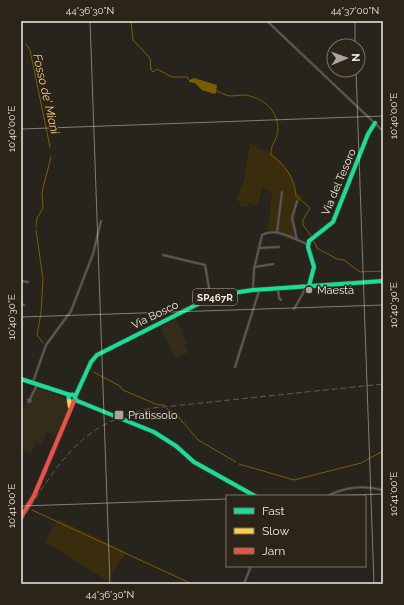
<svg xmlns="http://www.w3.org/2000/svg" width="404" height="605" font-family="Raleway,sans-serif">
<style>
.built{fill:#342c1b}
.green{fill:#3a2d0d}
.water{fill:#7c5c03}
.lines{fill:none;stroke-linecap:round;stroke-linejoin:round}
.stream{stroke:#7c5c03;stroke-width:1}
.street-casing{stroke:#44413c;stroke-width:3}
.fast-casing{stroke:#44413c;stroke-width:5.5}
.slow-casing{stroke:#44413c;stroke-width:5.5}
.jam-casing{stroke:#44413c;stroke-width:5.5}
.street{stroke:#5d5b55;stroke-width:1.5}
.fast{stroke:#16e098;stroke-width:4}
.slow{stroke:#ffcf43;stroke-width:4}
.jam{stroke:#f24e42;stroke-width:4}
.rail{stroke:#5e5b55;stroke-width:1;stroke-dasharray:6 3;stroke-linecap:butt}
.ticks{fill:none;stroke:#efebe3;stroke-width:1;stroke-opacity:0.45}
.poi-dot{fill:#a9a59e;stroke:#2b2519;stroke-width:1.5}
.labels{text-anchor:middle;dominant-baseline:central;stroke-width:3;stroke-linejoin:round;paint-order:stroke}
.shield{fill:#2b2519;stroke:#b4b0a6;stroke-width:1}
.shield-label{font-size:10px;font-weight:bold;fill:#efebe3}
.street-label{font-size:11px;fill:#efebe3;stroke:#2b2519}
.poi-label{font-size:11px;fill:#efebe3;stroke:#2b2519;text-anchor:start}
.water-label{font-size:12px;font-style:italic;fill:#f7cf7f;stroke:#2b2519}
.neatline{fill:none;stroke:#efebe3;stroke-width:1.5}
.ticks-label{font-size:10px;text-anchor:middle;fill:#efebe3}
</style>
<rect width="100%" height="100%" fill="#27241d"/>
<path class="built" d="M176,320L180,328L182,327L184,332L183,333L187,343L185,344L188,352L176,359L160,327Z
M34,387L65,398L69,407L57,436L47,432L42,444L36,442L31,453L21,449V413Z"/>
<path class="green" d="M250,143L259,149L272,153L282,162L291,175L296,192L304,197C294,208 293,220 298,234L294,241L268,230L272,193L263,187L257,206L249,203L247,207L240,206V202L236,200L244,180Z
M58,519L126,552L108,581L45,542Z"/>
<path class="water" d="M194,78L217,85L216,93L214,94L202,90L195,83L189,82V80Z"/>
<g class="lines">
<path class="stream" d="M131,21L133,40L150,58L151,70L153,72L157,69L172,77H187L189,80
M21,36L22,37
M26,44L30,50L50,147
M217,91C221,93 227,96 231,96C235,96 240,95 244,95C263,97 279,111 278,131C277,140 270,145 271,155C285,165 295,178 296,196L310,208L303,220V225L312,237
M36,227L37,218L43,208L42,192L51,157
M36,230L43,279L41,313L37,335L43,343
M313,239L317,248L337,259L344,260L360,272L383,271
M93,372L120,386L123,390L158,405H165
M166,408L176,414L198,440L236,462
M239,464L294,480L361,463L383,451
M32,510L192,584"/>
<g class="street-casing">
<path id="street" d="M267,21L383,131
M277,232L282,192
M297,240L292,218L297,201
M259,248L279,247
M163,255L205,265L211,299
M255,267L273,264
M21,281L28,282
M278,288L279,298L281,300
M253,290L254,269L262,235C276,227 294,239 307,244
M21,304L24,305
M294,309L307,286
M235,367L259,291
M33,382L46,345L71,311L93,254L101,221
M30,399L37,385
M30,399L31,401L29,402L28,400Z
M327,496C346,487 362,485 383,490
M244,584L251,566"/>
</g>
<g class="fast-casing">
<path id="fast" d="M309,286L314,267L308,247L309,241L333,222L368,134L375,123
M21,379L70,395
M68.5 398a3.5 3.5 0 1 1 7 0a3.5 3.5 0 1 1-7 0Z
M75,397L91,362L97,355L200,303L226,294L253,290L383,281
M75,400L154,432L176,446L194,462L255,496"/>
</g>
<g class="slow-casing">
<path id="slow" d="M69,401L70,407"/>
</g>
<g class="jam-casing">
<path id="jam" d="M21,517L34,496L74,401"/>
</g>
<use href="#street" class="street"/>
<use href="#fast" class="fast"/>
<use href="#slow" class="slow"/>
<use href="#jam" class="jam"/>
<path class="rail" d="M21,521C58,464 81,421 153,408L383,384"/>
</g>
<path class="ticks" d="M90,21L110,584M355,21V46M356,70L374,584M21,129L383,116M21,317L383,305M318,496L383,494M21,506L227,499"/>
<g class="poi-dot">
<circle cx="309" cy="290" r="4"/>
<rect x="114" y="410" width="10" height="10" rx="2"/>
</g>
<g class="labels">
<rect class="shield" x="193" y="289" width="44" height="16" rx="3"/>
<g class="shield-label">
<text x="215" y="297">SP467R</text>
</g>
<g class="street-label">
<text transform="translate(339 182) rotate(-67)">Via del Tesoro</text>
<text transform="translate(155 315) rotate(-26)">Via Bosco</text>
</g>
<g class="poi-label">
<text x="317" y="290">Maestà</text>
<text x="128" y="415">Pratissolo</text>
</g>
<g class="water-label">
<text transform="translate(46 94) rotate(77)">Fosso de' Miani</text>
</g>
</g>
<rect width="404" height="605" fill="none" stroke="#2b2519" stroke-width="44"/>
<rect x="226" y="495" width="140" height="72" fill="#2b2519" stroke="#79746a"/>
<rect x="234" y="508" width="20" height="6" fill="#16e098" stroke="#79746a"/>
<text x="262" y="515" font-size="12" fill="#efebe3">Fast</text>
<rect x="234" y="528" width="20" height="6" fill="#ffcf43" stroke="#79746a"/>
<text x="262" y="535" font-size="12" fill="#efebe3">Slow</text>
<rect x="234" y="548" width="20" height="6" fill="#f24e42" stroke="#79746a"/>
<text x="262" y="555" font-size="12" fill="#efebe3">Jam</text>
<g transform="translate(346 58) rotate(88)"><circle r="19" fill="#2b2519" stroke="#79746a"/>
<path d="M0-3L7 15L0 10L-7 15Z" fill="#a9a59e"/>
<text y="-6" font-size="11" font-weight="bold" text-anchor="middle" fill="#efebe3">N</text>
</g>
<rect x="22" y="22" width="360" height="561" class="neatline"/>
<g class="ticks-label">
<text x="90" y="14">44°36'30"N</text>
<text x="355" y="14">44°37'00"N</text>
<text transform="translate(393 116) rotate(-90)" y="4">10°40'00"E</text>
<text transform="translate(11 129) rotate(-90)" y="4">10°40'00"E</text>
<text transform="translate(393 305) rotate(-90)" y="4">10°40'30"E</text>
<text transform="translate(11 317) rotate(-90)" y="4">10°40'30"E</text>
<text transform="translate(393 494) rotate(-90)" y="4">10°41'00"E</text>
<text transform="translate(11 506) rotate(-90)" y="4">10°41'00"E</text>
<text x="110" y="598">44°36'30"N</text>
</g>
</svg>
